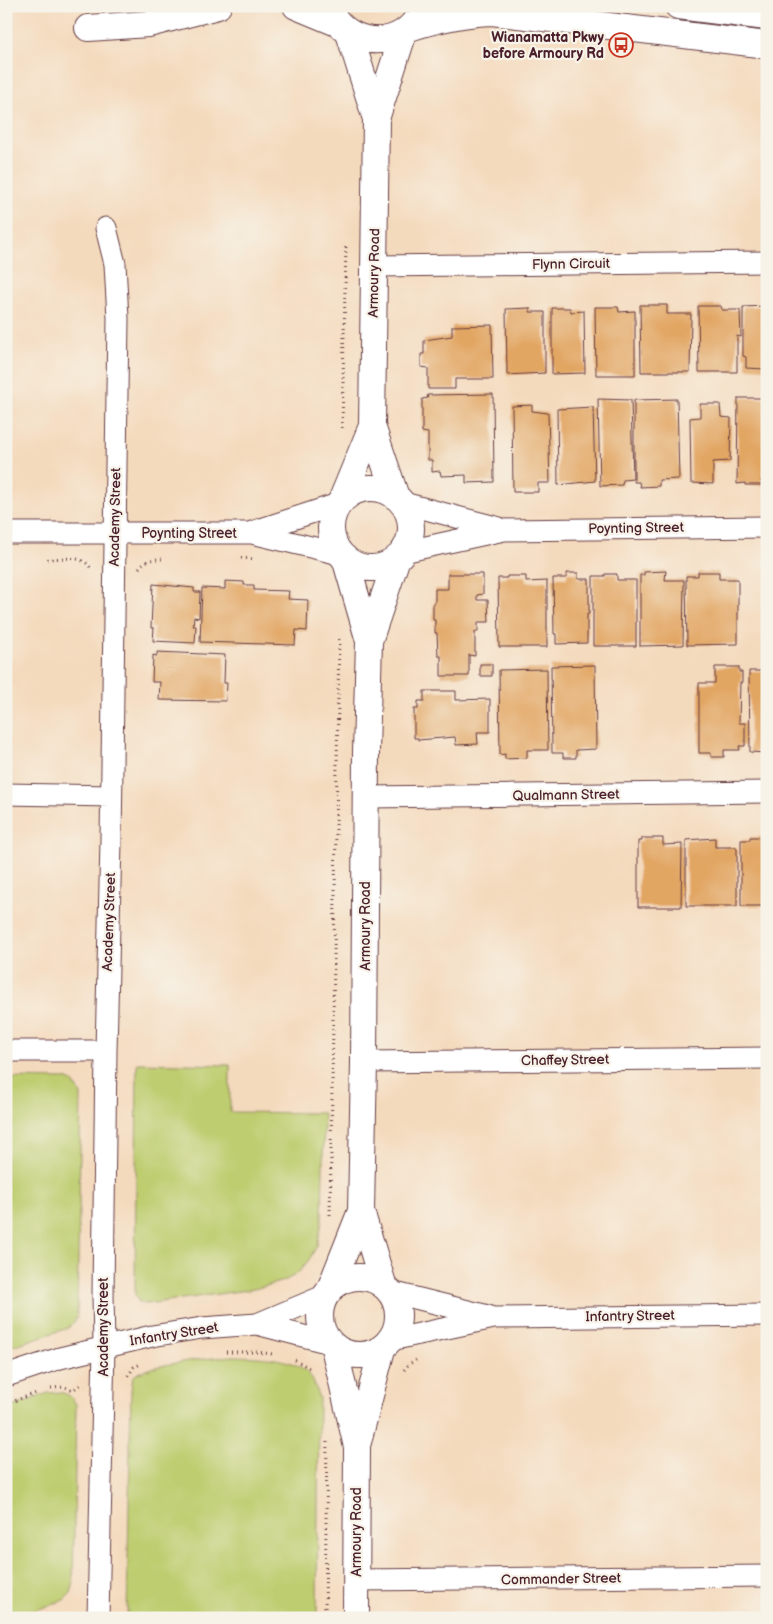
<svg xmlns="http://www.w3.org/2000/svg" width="773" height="1624" font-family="'Balsamiq Sans',sans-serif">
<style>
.green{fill:#becd6f;stroke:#84764d}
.building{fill:#e2a663}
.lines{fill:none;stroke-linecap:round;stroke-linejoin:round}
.minor-casing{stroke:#643b41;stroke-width:23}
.tertiary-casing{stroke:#643b41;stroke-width:28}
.path{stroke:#643b41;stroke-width:3;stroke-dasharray:1 4;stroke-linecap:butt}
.minor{stroke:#fff;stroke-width:21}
.tertiary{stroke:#fff;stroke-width:26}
.labels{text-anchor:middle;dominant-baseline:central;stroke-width:4.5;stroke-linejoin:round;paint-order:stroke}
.poi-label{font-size:14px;font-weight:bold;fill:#4a1f2b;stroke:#f7f3e8;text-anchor:end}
.street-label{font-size:14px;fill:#4a1f2b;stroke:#f7f3e8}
</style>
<rect width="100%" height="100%" fill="#f7f3e8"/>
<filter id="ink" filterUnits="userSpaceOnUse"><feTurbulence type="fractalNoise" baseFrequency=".02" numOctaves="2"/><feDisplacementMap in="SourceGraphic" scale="10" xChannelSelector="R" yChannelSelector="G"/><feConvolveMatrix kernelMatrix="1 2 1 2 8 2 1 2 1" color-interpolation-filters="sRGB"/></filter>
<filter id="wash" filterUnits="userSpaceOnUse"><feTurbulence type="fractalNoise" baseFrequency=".0096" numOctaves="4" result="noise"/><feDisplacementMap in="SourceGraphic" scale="20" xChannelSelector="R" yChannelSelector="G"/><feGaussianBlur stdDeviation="1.12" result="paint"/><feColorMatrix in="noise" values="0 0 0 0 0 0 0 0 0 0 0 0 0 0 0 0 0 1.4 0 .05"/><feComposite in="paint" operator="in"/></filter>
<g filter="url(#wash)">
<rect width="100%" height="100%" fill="#f4dabd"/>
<path class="green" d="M137,1063L230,1065V1112L324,1113L322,1222L317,1246L308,1261L297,1274L284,1281L254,1289L146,1304L138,1301L135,1294Z
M6,1078L66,1079L73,1082L81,1095L77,1316L74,1322L68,1328L6,1348Z
M232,1356C253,1357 292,1356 308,1373C314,1380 316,1390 319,1398L317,1618H127L131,1390L133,1377C145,1364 212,1358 232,1356Z
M59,1392C68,1394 72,1396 76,1405L73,1586L71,1593L64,1600L14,1618H6V1409L48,1393Z"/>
<g id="blocks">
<path class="building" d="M640,305H667V314H691L690,372H641Z
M698,306H721L722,310H740L741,337L737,336V372H699Z
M765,306L767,310L765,369L746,368V357L743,356V307Z
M595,307H618L619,312L635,311V375H596Z
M530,308V312H545V373L507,375L506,309Z
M552,308H570L571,312L584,311L585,373L552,374Z
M492,325L493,379H455V389H428V368L421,367V354H424V340L452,336V326Z
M493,394L494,482L466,483V475L441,476L440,471L432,472V460H428V433L422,432V399L428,398L427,395Z
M738,398H767V480H761L762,485H745V483L737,484Z
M598,399L631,400L633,479L623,480L622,485L600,486Z
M677,399L679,479L659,480V486L640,487L639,482H634V400Z
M700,404H720L721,417L731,418L730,461L713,462V484L691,483L690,418L700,417Z
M532,405V411L548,413L550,483H538V492H513L512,406Z
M593,407L595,481L558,485L557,409Z
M666,571L665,580H684L683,645L640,646V575H644V572Z
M698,572H719V579H738V644L687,645L686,576H698Z
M567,573H578V579H589V614H587V643L556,644V634H554L553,578H567Z
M448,574H483V594L477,595V600H488L489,622H478V632H475V656L469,655V676H441V656H438L437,633H435V620H433V603H435V589H448Z
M605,574H617V580H636V646H593V576H605Z
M507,576H526V582L547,581V647H499L498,578H507Z
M225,581L244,582V585H254V590L289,591L288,599L308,600L307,631L296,630L295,645L200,642L202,588L225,589Z
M153,584L194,588V592H200L199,618L194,617L193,626H196L195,643L153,641L154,628H151Z
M157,652L225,655L224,683H227L226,701L159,700L160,682H152L153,655L157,656Z
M480,664H492V676H480Z
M595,665L596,749L576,750V758H563V753H552L551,666Z
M715,667H739V672H742V683L740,682L739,723H745V746H739L740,750H724V757H711V753H699V683H715Z
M547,669L548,750H527V758L505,759V754L500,755L499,670Z
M749,671H767V753L750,752Z
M424,691H456V700L490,699V732H477L478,744L456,745L455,737L418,740V738H414V709H418V701H424Z
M750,837H766L767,906H741V840H750Z
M642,838H663V845L682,844L681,907H638V841H642Z
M715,838V847H735L737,849V906H686V840Z"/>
</g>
</g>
<g filter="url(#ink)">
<use href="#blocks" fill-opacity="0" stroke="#643b41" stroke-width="1"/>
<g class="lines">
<g class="minor-casing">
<path id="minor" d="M374,266L767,262
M403,503L499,528
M252,532L338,504
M6,533H252L340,554
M403,552L504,530L767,527
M6,794L111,796
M366,797L767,792
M6,1051H106
M364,1062L767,1058
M391,1292L488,1316
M257,1324L330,1343
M391,1340L494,1318L767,1315
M6,1376L60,1358L152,1336L202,1328L257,1324L326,1295
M356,1580L767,1576
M98,1618L104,1346L103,1295L106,1051L111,841L118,318L115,264L106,228"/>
</g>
<g class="tertiary-casing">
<path id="tertiary" d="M296,6L337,23
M328,6C341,41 387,53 413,24
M678,6L767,17
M88,28L149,24L218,6
M409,28C437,19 463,13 492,12L767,45
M349,33L376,119
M331 528a40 40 0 1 1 80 0a40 40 0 1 1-80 0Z
M396,497L372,426L376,119L404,32
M342,499L372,426
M345,558L369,641
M320 1316a39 39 0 1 1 78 0a39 39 0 1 1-78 0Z
M383,1284L361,1211L364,1062L366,752L369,641L397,558
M330,1289L361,1211
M334,1347L357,1447L356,1618
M358,1442L382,1349"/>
</g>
<path class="path" d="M342,428L346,244
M241,558L254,559
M47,559C61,559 84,554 91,569
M139,568C145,560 152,559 162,559
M330,1215L339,636
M226,1352H257L272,1354
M295,1360L311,1369
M404,1370L409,1364L416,1360
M128,1376L134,1367L141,1364
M51,1388L65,1387L73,1390L80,1385
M6,1404L36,1393
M325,1618L327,1438"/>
<use href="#minor" class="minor"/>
<use href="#tertiary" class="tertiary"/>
</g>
</g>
<defs>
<g id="bus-ring" transform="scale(1.25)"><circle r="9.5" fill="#f7f3e8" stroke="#c8321e" stroke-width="1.5"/><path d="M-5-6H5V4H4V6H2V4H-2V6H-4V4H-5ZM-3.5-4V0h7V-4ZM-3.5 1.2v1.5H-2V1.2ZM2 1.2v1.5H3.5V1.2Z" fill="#c8321e"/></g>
</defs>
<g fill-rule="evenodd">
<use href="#bus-ring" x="621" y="45"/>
</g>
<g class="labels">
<g class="poi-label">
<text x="604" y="37">Wianamatta Pkwy<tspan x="604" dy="16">before Armoury Rd</tspan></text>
</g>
<g class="street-label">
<text transform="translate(571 264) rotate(-1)">Flynn Circuit</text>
<text transform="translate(374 273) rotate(-89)">Armoury Road</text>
<text transform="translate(115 517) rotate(-89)">Academy Street</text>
<text transform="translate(636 528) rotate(-1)">Poynting Street</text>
<text x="189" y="533">Poynting Street</text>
<text transform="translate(566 795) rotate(-1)">Qualmann Street</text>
<text transform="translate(109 922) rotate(-88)">Academy Street</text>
<text transform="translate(365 926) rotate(-90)">Armoury Road</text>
<text transform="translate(565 1060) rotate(-1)">Chaffey Street</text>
<text transform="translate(630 1316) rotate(-1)">Infantry Street</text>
<text transform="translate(103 1327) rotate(-90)">Academy Street</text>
<text transform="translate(174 1334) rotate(-9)">Infantry Street</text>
<text transform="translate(356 1532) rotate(-90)">Armoury Road</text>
<text transform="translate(561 1579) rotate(-1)">Commander Street</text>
</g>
</g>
<rect width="773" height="1624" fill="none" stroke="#f7f3e8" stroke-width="25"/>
</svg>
